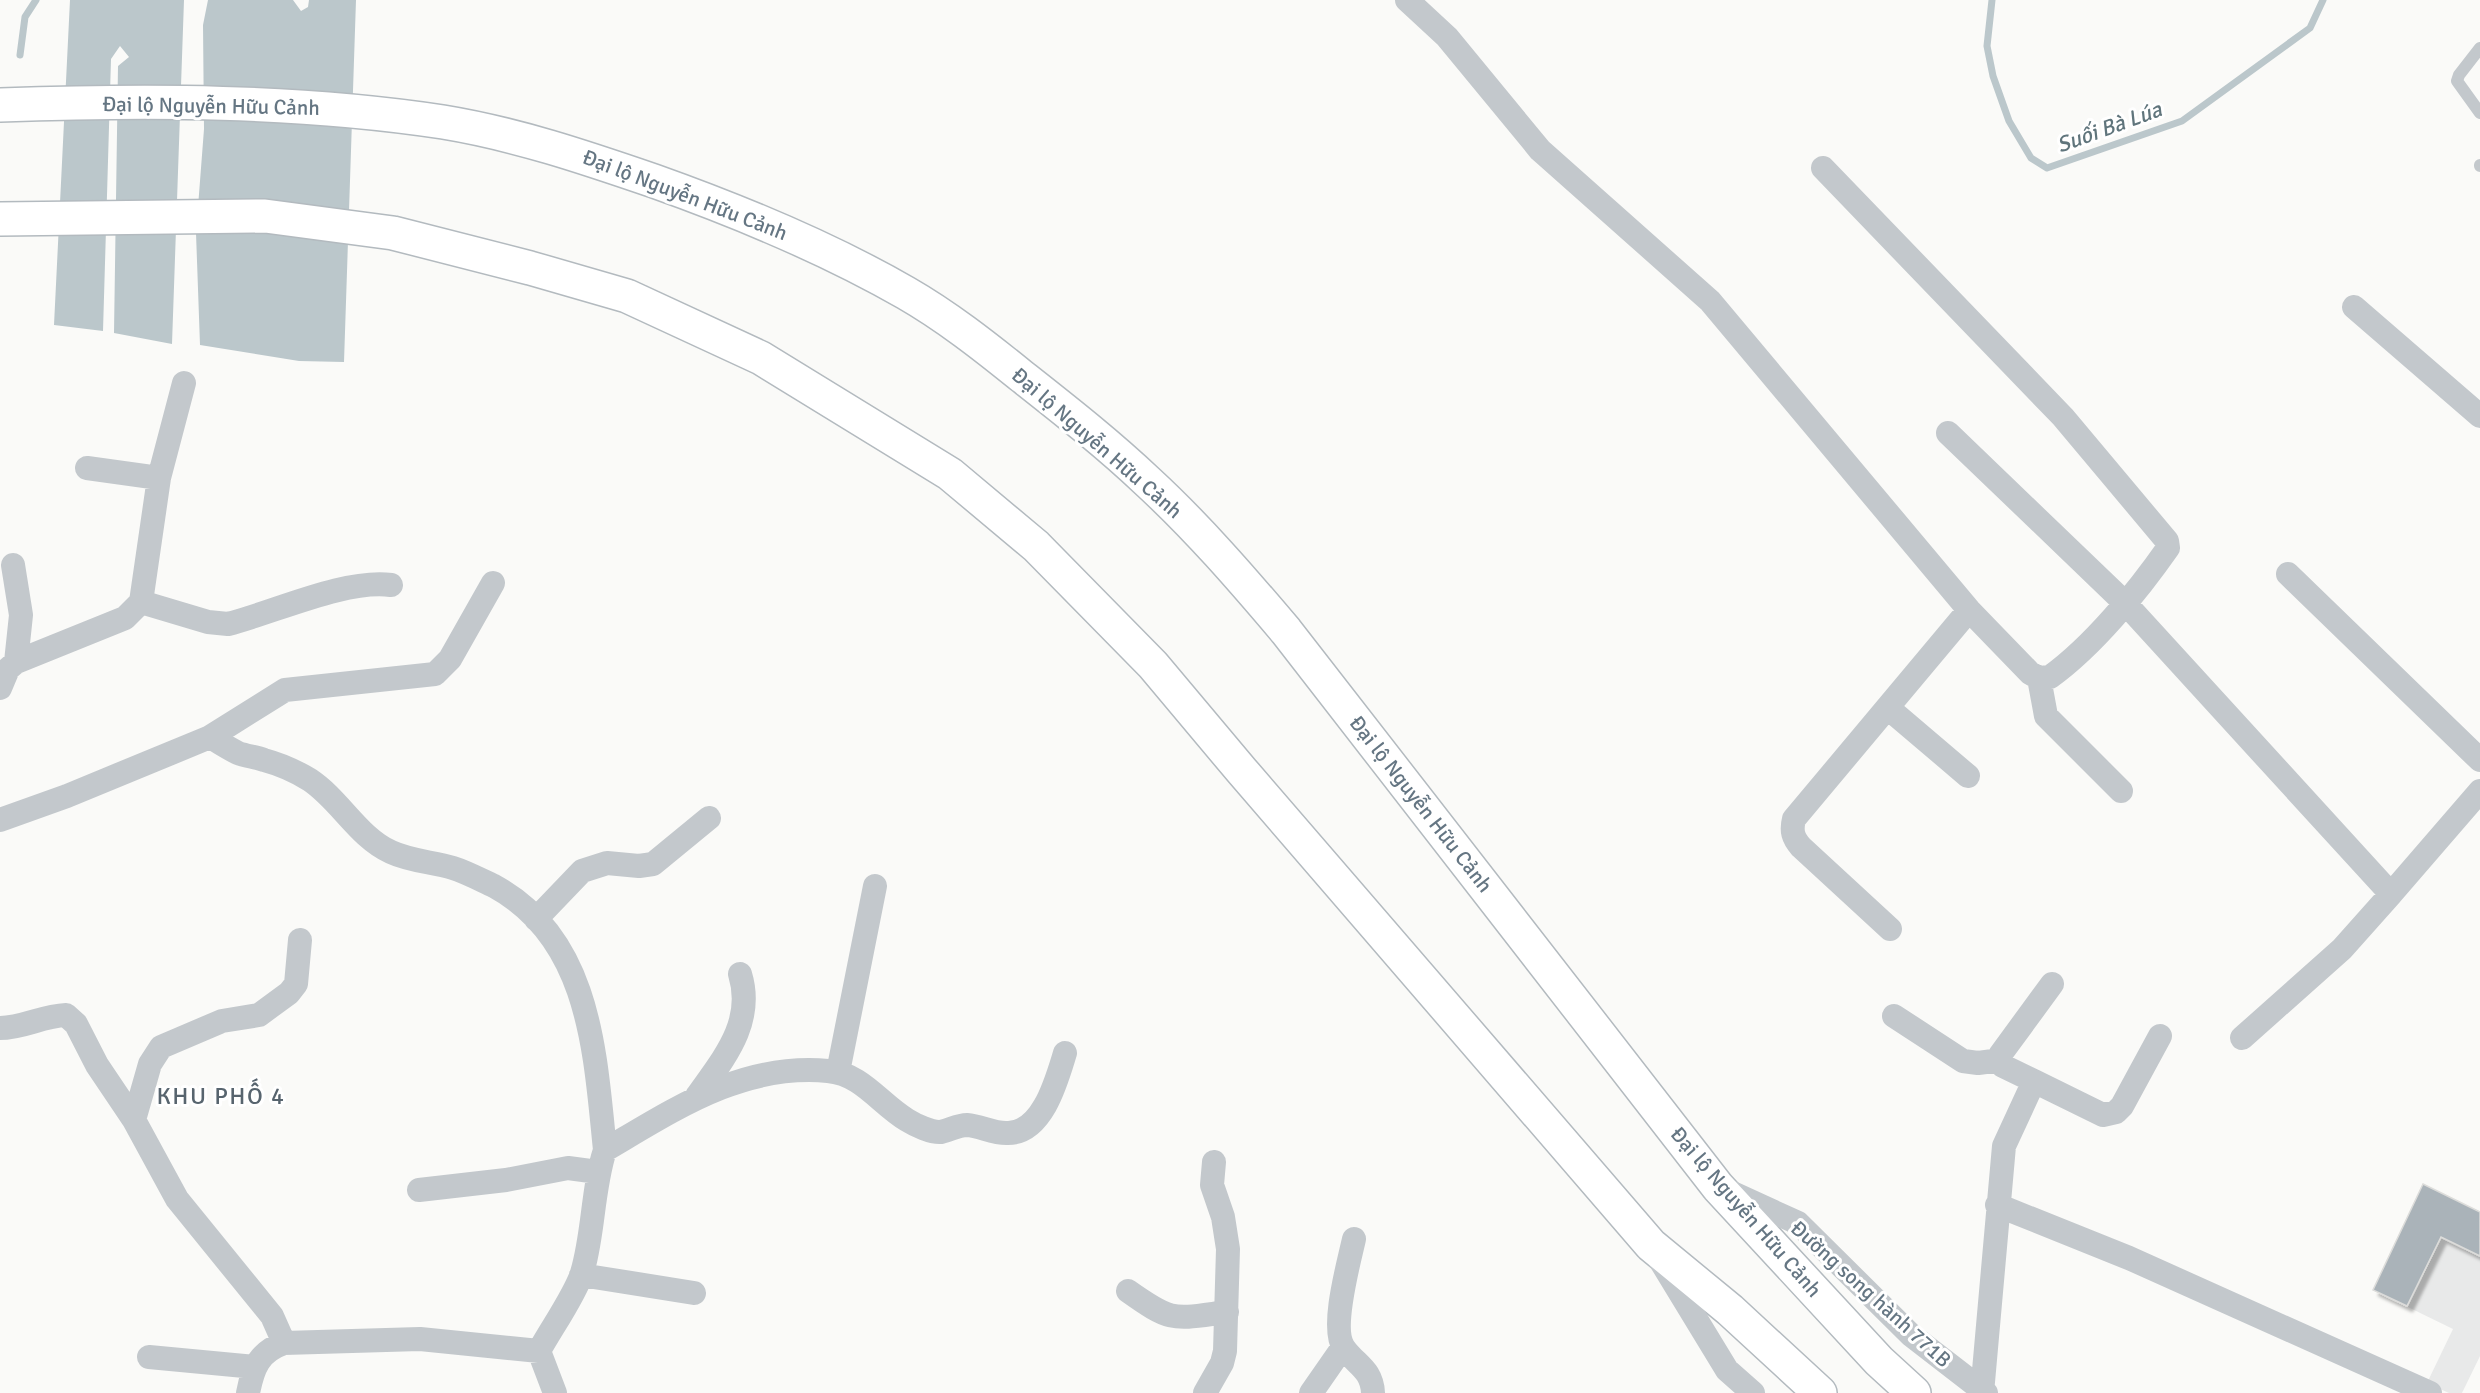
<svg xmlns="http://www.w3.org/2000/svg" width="2480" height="1393" font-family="Signika,sans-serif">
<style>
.built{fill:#e8e9e9}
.water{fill:#bbc7cb}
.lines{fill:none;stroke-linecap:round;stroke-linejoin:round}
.stream{stroke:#bbc7cb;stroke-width:7}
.building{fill:#aab3b9;stroke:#dcdcda;stroke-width:1.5;filter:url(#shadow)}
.secondary-casing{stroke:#b3babf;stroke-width:36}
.lane{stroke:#c3c8cc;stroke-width:12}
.street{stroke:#c3c8cc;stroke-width:24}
.secondary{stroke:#fff;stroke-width:33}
.labels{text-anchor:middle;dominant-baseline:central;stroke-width:6;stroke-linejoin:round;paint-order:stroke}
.street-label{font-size:21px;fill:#657683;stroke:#fff}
.water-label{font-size:22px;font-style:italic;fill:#60757c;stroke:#fff}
.quarter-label{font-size:24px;letter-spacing:1.5px;fill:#57646e;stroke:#fff}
</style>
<defs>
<filter id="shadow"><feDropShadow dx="5.5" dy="5.5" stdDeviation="1.5" flood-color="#0004"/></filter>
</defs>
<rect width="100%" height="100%" fill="#fafaf8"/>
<path class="built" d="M2423,1184L2480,1212V1356L2462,1393H2449L2427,1383L2453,1329L2373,1290Z"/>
<path class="water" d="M70,0H184L172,344L114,333L118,66L129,57L120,46L111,59L103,331L54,325Z
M208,0H293L301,11L308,7L309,0H356L344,362L299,361L200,345L196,233L204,129L203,25Z"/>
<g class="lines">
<path class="stream" d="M1992,0L1987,46L1993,76L2009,121L2031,158L2047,168L2182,121L2310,28L2323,0
M20,55L25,17L36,0"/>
</g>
<path class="building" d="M2423,1184L2480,1212V1256L2441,1237L2407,1306L2373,1290Z"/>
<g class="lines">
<g class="secondary-casing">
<path id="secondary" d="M0,105C148,100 297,100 443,122C516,134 584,157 654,181C741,212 826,247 906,293C946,316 983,345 1019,374C1062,408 1107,443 1147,481C1197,527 1242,579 1286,631L1718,1187L1879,1361L1914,1393
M0,219L265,216L393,233L530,268L627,296L761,358L950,474L1036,546L1153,665L1242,771L1651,1245L1730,1310L1820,1393"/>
</g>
<path class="lane" d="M2480,48L2459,75L2457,81L2480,113
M2480,165V166"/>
<path class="street" d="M1407,0L1447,37L1540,150L1710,301L1969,610L2030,673L2039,678L2050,677C2093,646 2138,591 2168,548L2167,541L2063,417L1823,168
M2354,307L2480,416
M1948,433L2126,604L2391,894L2480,791
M87,468L159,478
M13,565L21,615L16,662
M2288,574L2480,760
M141,602L208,622L228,624C275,612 345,579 391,585
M2039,678L2046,716L2121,791
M0,688L8,669L16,662L125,618L141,602L159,478L184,383
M1888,708L1968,776
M210,737C219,742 228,748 238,753C246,756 256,757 264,760C279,764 297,772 310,780C340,800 358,837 391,852C410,861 433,862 453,868C466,872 481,880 494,886C591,939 595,1053 605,1150
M0,820L67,796L210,737L285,690L435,674L450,659L493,583
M536,919L582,871L607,863L639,866L653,864L709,818
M1890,929L1801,847C1793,838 1791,831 1794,819L1969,610
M1894,1016L1963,1061L1978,1063L2001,1060
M0,1028C23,1028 42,1016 66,1015L76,1024L97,1065L134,1120L150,1064L161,1047L222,1021L259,1015L289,993L296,984L300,940
M2242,1038L2342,949L2391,894
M838,1072L875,886
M2034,1081L2003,1066L2000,1055L2052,984
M697,1096C723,1059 755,1023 740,974
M134,1120L177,1199L272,1316L284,1343
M419,1190L506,1180L568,1168L598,1172
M1728,1191L1798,1223L1911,1335L1986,1393
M1997,1205L2129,1258L2430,1393
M1354,1239C1349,1262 1330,1329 1344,1348C1356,1365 1372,1369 1373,1393
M1660,1260L1727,1370L1753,1393
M581,1275L694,1293
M1128,1291C1173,1323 1173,1319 1227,1312
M149,1357L255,1367
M248,1393C253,1367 259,1352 284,1343L420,1339L539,1351
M555,1393L539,1351C551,1329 575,1295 582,1273C594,1233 592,1190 605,1150C675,1109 742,1063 828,1071C862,1074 879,1103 907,1120C915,1125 932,1133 941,1132C950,1130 958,1125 967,1125C981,1126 994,1134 1008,1133C1043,1133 1057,1079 1065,1053
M1205,1393L1222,1363L1225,1351L1228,1249L1223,1217L1212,1185L1214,1162
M1311,1393L1343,1347
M1982,1393L2004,1146L2034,1081L2103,1115L2116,1112L2122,1106L2160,1036"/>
<use href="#secondary" class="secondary"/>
</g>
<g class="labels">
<g class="street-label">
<text transform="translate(211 106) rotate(1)">Đại lộ Nguyễn Hữu Cảnh</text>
<text transform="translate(685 195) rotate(21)">Đại lộ Nguyễn Hữu Cảnh</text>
<text transform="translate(1097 443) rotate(41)">Đại lộ Nguyễn Hữu Cảnh</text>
<text transform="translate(1421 804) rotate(52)">Đại lộ Nguyễn Hữu Cảnh</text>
<text transform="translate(1746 1212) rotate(49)">Đại lộ Nguyễn Hữu Cảnh</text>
<text transform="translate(1871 1294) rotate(42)">Đường song hành 771B</text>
</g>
<g class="water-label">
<text transform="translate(2109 127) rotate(-20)">Suối Bà Lúa</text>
</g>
<g class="quarter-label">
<text x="221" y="1096">KHU PHỐ 4</text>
</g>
</g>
</svg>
